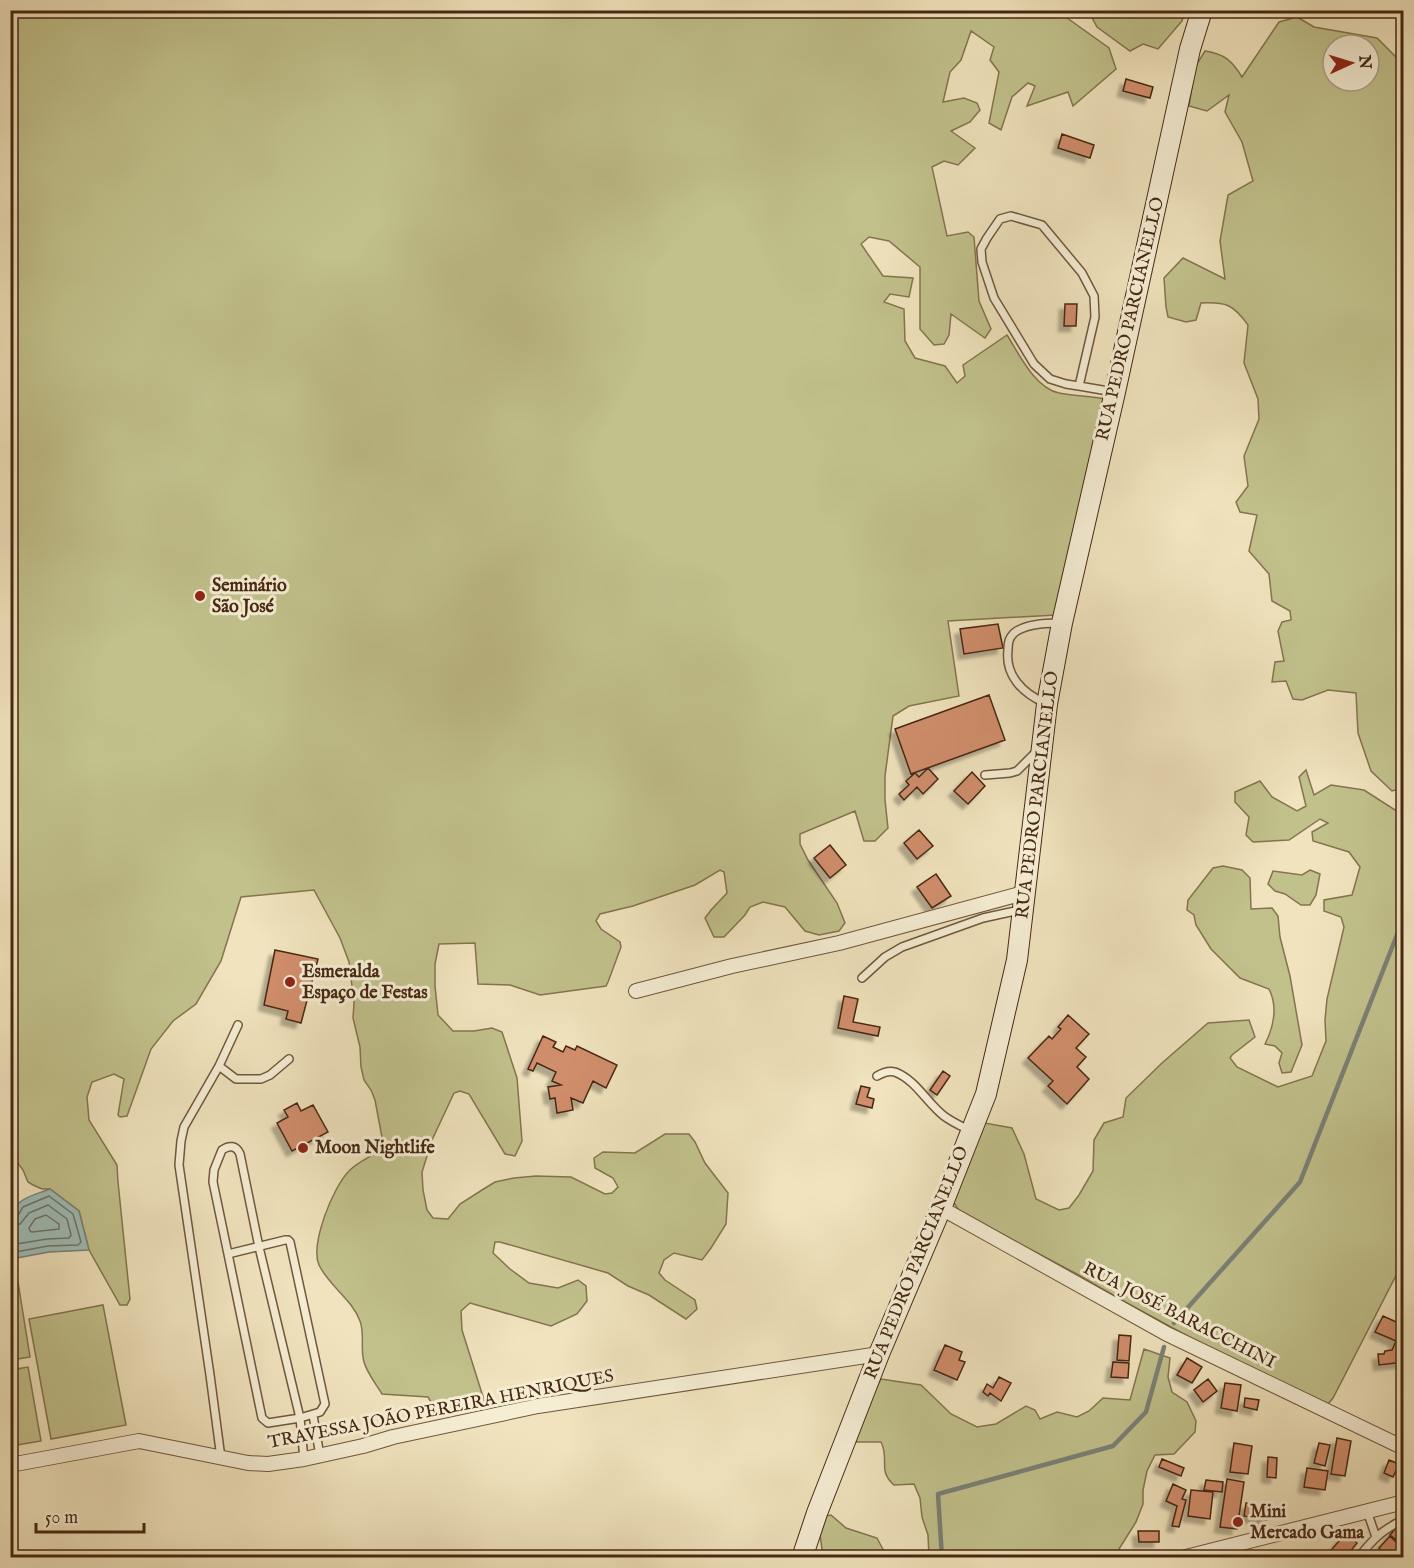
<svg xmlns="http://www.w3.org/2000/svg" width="1414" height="1568" font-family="'IM FELL English',serif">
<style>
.green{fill:#c1c18c;stroke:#84744f;stroke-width:1.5;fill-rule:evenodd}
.water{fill:#9dbdb9;stroke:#7a8176;stroke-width:1.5}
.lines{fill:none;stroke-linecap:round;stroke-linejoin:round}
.shore{stroke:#727266;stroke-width:1.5}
.stream{stroke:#7a8176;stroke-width:4.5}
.building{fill:#d18e6c;stroke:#462812;stroke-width:1.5;filter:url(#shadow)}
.lane-casing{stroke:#70573d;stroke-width:10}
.street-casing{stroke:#70573d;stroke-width:16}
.secondary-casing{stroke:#462812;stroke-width:22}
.lane{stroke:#f5edd4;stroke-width:7}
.street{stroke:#f5edd4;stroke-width:14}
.secondary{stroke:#f5edd4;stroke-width:20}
.poi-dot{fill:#8f2418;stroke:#f5edd4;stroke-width:2}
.labels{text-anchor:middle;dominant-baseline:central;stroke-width:6;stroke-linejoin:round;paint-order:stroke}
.street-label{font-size:18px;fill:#462812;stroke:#f5edd4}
.poi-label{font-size:18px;font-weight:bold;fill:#462812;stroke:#f5edd4;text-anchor:start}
</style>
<defs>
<filter id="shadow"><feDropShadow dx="-5.5" dy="5.5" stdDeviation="1.5" flood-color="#0004"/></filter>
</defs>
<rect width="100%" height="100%" fill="#f0e3bd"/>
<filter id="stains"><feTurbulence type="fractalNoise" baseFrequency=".00333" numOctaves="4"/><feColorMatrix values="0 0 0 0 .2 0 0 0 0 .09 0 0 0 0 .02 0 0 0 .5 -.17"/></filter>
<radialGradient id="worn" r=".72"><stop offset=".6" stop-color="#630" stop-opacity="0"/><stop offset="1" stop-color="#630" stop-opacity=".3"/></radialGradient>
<path class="green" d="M1056,10L1109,48L1116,69L1073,106L1068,92L1027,106L1035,86L1028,83L1012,97L1001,130L989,123L999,72L990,60L994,47L971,31L961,60L950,72L943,102L964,98L977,103L980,110L970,122L951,131L975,148L958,165L944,161L932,167L947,236L968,232L974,237L979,301L991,329L985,338L951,314L949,335L944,344L934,345L920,329V267L889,241L869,237L861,244L883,276L913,278L909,297L890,294L884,302L904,309L905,341L915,358L945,366L957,383L965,376L963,365L1007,335C1019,354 1035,388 1059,393C1074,396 1090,396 1105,399L1056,615L948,621L959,696L909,706L893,716L885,776V800L888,828L875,841H864L855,811L800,834V844L808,860L837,903L845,923L839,931L819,935L805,931L785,907L763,902L750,907L745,915L724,937H714L705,918L711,910L727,893L724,872L720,870L695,885L633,906L600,914L596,921L601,929L620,942L621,947L608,982L606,986L540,995L510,985L478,984L475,943L439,944L435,964V986L438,1015L453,1031H474L492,1028L502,1032L517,1078L522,1141L515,1156L505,1154L469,1094L460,1091L454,1093L432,1140L422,1172L423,1190L427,1210L433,1218L448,1219L460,1204L482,1190L495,1182L514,1178L536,1176L571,1177L605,1194L612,1193L618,1187L613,1178L595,1168L594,1158L603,1152L635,1153L665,1134H689L695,1142L705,1163L728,1193L726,1224L711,1248L702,1260L674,1253L664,1260L659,1273L665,1280L695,1300L697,1309L686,1319L649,1295L628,1286L608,1273L500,1242H495L493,1253L510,1269L529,1283L558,1288L578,1280L586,1286L587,1301L577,1314L551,1326L470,1303L461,1311L462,1330L485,1403L445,1415L434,1407L428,1397L382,1394C376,1384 367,1373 364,1362C360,1349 365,1334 360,1321C352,1299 329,1286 319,1265C310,1244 333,1187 349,1171C357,1162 374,1155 384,1148L375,1100L371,1090L364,1080L361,1067L360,1047L353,1018L354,1003L349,962L340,938L314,890L241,897L221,961L196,1004L173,1021L151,1049L127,1116L120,1117L118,1115L124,1079L114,1074L92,1082L87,1097L89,1120L117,1165L118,1182L130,1299L127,1305H120L89,1250L79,1211L50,1189H42L33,1185L28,1182L23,1170L11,1154V11Z
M1082,11H1185L1182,21L1158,49L1143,44L1130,51L1097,27L1090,14Z
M1297,17L1314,27L1377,38L1404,65L1403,788L1392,791L1371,771L1358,733L1356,693L1328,690L1302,700L1293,699L1286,681L1272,682L1275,662L1284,661L1278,631L1282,622L1291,620L1290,611L1272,601L1269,574L1249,551L1257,515L1240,512L1236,502L1248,486L1244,456L1259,419L1258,399L1244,363L1248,325C1233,304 1226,302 1201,303L1196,320L1186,322L1168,317L1166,307L1164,278L1183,258L1225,279L1220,241L1228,195L1253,181L1242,142L1225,112L1229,95L1207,111L1189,106L1195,67L1205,51C1225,54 1232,61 1242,77L1279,22ZM1333,45H1369V81H1333Z
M1306,770L1314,795L1331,785L1364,790L1395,810L1403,804V1262L1333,1398L1328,1404L1224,1356L1127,1303L1075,1273L960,1212L952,1200L985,1123L1012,1128L1024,1154L1036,1199L1059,1210L1069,1208L1079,1195L1093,1171L1094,1140L1104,1123L1123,1117L1126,1098L1162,1063L1208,1023L1249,1020L1255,1037L1232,1055L1230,1058L1237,1067L1278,1087L1312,1076L1326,1041L1325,1020L1327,999L1344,927L1341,917L1324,911V900L1352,895L1360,867L1349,852L1313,841L1312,832L1328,823L1320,819L1289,840L1253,842L1246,835L1249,817L1235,802V792L1260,781L1272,797L1297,811L1306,806L1299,777Z
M1223,866L1242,870L1250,878L1251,909L1272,908L1278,916L1280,937L1290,976L1302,1045L1291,1072L1282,1073L1279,1063L1282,1053L1275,1046L1265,1044C1274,1026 1278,1007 1269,989L1240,978L1211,949L1196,925L1194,915L1187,910L1188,900L1213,868Z
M1310,870L1320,874L1316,895L1310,905H1301L1285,894L1275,891L1268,884L1273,871L1302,875Z
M18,1282L30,1357L11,1360V1283Z
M103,1305L126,1425L51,1439L29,1319Z
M1144,1349L1170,1358L1168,1377L1172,1392L1187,1402L1196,1421L1195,1432L1174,1454L1155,1455L1147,1471L1143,1490V1504L1136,1522L1114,1557H929L928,1535L922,1517L920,1498L914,1484L894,1485C877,1470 890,1460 881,1442H850L856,1421L881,1379L921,1385L951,1414L977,1427L996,1424L1026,1406L1035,1410L1040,1419L1057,1412L1077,1417L1089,1411L1103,1398L1130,1400Z
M28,1367L41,1441L11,1446V1370Z
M831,1515L846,1528L877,1538L887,1557H823L819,1527L822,1517Z"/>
<path class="water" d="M50,1189L79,1211L89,1250L49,1252L11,1259C10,1242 5,1215 19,1203C26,1196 40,1193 50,1189Z"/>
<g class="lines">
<path class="shore" d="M46,1215L59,1224V1229L32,1232L30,1231L29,1228L35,1219Z
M10,1219L17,1217L23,1207L49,1196L73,1214L81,1242L78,1245L48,1246L10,1253
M10,1226L20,1224L29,1213L48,1205L67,1219L71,1235L69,1238L47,1239L10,1245"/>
<path class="stream" d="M1174,1323L1300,1182L1404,917
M942,1558L938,1494L1113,1446L1146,1412L1164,1347"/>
</g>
<path class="building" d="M1126,79L1153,87L1150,98L1123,91Z
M1062,134L1094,145L1090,158L1058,148Z
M1065,304H1077L1076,326H1064Z
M998,624L1003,648L964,654L960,629Z
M989,695L1005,740L911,774L895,729Z
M928,768L938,779L923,794L917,787L904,800L899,794L909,785L906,781L915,773L919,777Z
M972,772L985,786L968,804L954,791Z
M919,830L933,846L917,859L904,843Z
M830,845L846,865L830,878L814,858Z
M936,874L951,896L932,908L917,887Z
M275,950L318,959L301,1023L286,1019L288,1011L264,1005Z
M844,996L858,999L853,1022L880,1027L878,1036L838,1028Z
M1068,1015L1089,1034L1076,1048L1086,1057L1077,1067L1089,1079L1067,1104L1048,1086L1053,1081L1028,1058L1049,1036L1052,1039L1061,1029L1058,1027Z
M543,1036L556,1042L553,1047L563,1052L566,1046L575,1050L577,1046L617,1065L606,1088L593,1081L583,1103L571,1098L573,1110L557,1113L555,1098L550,1099L548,1087L561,1085L552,1081L556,1072L537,1063L533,1071L528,1069Z
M943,1071L950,1076L937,1095L930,1090Z
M861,1086L870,1088L867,1097L874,1099L872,1108L856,1104Z
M297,1103L301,1111L313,1105L328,1132L292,1151L277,1123L288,1117L284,1110Z
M1383,1316L1403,1325L1404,1324V1362L1379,1365L1378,1354H1384L1385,1351L1392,1350L1396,1341L1375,1332Z
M1119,1335L1131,1336L1129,1361L1117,1360Z
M945,1345L962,1352L959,1360L965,1362L957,1380L934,1370Z
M1187,1358L1202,1367L1192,1383L1177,1375Z
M1113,1362L1129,1363L1128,1378L1111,1377Z
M999,1377L1011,1383L1001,1401L990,1393L988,1396L983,1392L987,1384L993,1388Z
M1208,1379L1217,1391L1203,1402L1194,1390Z
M1225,1383L1241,1385L1237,1411L1221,1408Z
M1245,1398L1259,1400L1257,1410L1244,1407Z
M1337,1438L1351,1441L1345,1476L1331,1474Z
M1234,1443L1252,1446L1248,1474L1230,1472Z
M1319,1443L1330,1445L1325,1466L1314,1463Z
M1268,1457L1277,1458L1276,1478L1267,1477Z
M1162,1459L1184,1468L1181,1476L1159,1467Z
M1389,1460L1399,1464L1393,1477L1384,1473Z
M1307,1468L1328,1471L1325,1490L1304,1487Z
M1227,1479L1244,1482L1237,1529L1220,1527Z
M1206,1480L1223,1482L1222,1492L1204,1490Z
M1173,1484L1186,1490L1182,1499L1186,1500L1179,1527L1172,1526L1177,1506L1166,1501Z
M1191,1490L1213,1492L1210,1519L1188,1516Z
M1246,1503L1270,1507L1267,1520L1244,1516Z
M1402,1521L1404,1523V1546L1390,1535Z
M1138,1531H1159V1542H1139Z
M1346,1533L1357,1543L1345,1558H1328L1326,1556Z
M1390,1536L1404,1550V1558H1388L1379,1548Z"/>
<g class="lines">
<g class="lane-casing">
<path id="lane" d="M1079,386L1095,317L1094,296L1082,273L1042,225L1011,216L1000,219L987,238L981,249L982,262L994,298L1034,364L1050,379L1066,384L1079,386L1114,392
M1045,703C1022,693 1005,675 1008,650C1008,642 1009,638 1014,633C1025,624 1046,623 1059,623
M985,775L1010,773L1017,771L1037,751
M862,978L885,957L902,947L983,918L1020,910
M219,1066L236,1079H261L270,1075L289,1059
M877,1076C882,1073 888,1070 895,1072C916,1080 927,1103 944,1116C952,1122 961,1126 969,1130
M285,1240H288L290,1242L325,1404L320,1412L300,1418L268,1423L262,1418L228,1254Z
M228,1254L213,1182L214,1170L222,1150C229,1145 236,1145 240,1154L259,1247L300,1418L304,1459
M313,1415L320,1456
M221,1458L210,1375L179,1165L181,1141L184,1127L219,1066L238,1025
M1367,1511L1376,1537
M1358,1558C1374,1538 1381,1531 1404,1519"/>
</g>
<g class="street-casing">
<path id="street" d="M636,991L732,966L839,943L1024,893
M941,1208L1167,1334L1404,1448
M10,1465L139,1441L248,1463L268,1464L304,1459L363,1446L393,1437L538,1406L879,1354
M1182,1558L1404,1502"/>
</g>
<g class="secondary-casing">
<path id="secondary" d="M802,1558L817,1513L879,1354L941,1208L986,1094L1017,960L1047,704L1062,623L1115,392L1190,49L1202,10"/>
</g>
<use href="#lane" class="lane"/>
<use href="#street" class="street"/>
<use href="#secondary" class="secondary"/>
</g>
<g class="poi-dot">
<circle cx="200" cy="596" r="6"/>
<circle cx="290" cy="982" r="6"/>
<circle cx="303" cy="1148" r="6"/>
<circle cx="1238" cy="1522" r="6"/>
</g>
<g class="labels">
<g class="street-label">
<text transform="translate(1131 319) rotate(-77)">RUA PEDRO PARCIANELLO</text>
<text transform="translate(1038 795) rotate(-83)">RUA PEDRO PARCIANELLO</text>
<text transform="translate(917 1263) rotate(-68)">RUA PEDRO PARCIANELLO</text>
<text transform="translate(1179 1316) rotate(27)">RUA JOSÉ BARACCHINI</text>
<text transform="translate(441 1410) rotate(-11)">TRAVESSA JOÃO PEREIRA HENRIQUES</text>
</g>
<g class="poi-label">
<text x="212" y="586">Seminário<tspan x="212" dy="21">São José</tspan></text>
<text x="302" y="972">Esmeralda<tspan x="302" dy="21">Espaço de Festas</tspan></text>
<text x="315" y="1148">Moon Nightlife</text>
<text x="1250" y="1512">Mini<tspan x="1250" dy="21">Mercado Gama</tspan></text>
</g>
</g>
<rect width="1414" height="1568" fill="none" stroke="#f0e3bd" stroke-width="36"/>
<rect x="12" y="12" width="1390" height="1544" fill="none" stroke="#462812" stroke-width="3"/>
<rect x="18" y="18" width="1378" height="1532" fill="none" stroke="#462812" stroke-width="1.5"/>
<g transform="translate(1351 63) rotate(86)"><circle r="28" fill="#f5edd4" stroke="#af9e86" stroke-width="1.5"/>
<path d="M0-4.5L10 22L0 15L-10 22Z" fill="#8f2418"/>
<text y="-9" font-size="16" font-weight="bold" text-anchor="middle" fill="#462812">N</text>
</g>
<path d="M36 1523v9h108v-9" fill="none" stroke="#462812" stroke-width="3"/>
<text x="45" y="1523" font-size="18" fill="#462812" stroke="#f5edd4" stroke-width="4.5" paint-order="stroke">50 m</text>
<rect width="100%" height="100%" filter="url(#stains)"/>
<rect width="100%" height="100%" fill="url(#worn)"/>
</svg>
